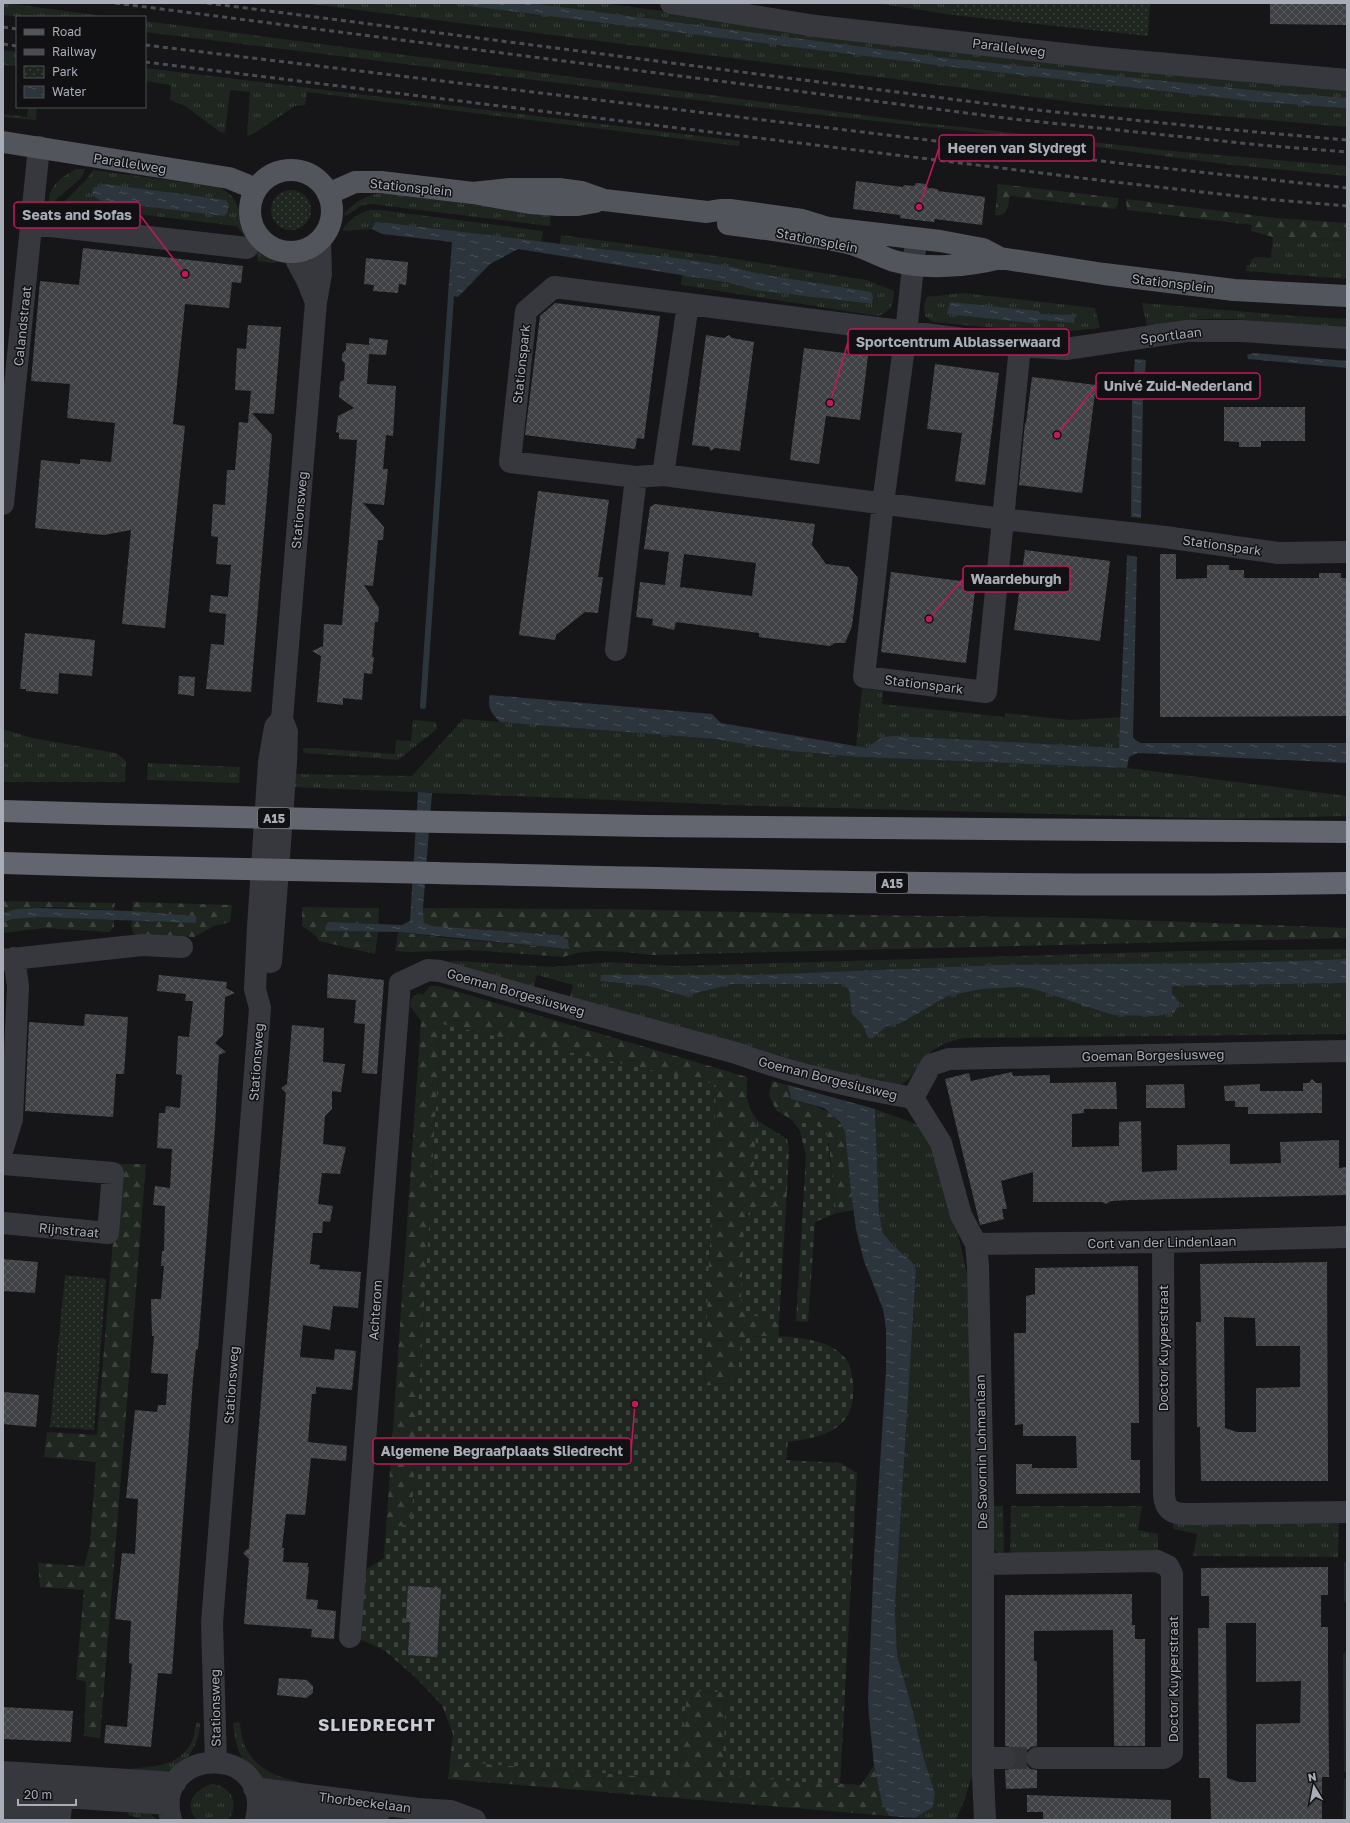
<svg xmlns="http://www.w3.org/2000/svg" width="1350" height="1823" font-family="'Golos Text',sans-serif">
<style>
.grass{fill:url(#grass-tufts);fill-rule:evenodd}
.forest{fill:url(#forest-firs)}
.cemetery{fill:url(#cemetery-stones)}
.park{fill:url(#park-dots)}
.water{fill:url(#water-ripples)}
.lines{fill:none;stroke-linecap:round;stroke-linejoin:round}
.stream{stroke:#2c353c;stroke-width:6}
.building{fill:url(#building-cross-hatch);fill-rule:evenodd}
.minor-tunnel{stroke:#333438;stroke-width:22;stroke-dasharray:22 11;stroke-linecap:butt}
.minor{stroke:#37383d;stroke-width:22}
.major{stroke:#53555c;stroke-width:22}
.highway{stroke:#63666e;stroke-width:22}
.rail{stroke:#4a4c52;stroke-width:3;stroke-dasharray:5 4;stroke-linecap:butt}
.highway-bridge{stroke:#63666e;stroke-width:22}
.labels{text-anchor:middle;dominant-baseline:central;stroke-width:3;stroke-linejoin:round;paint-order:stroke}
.shield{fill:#111113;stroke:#7b7e86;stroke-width:1}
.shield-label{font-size:12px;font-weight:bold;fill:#a8adb8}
.street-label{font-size:13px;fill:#a8adb8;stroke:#111113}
.district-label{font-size:17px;font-weight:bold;letter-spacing:1px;fill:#c9ccd4;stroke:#111113}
.leader{fill:none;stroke:#c2185b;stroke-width:1.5}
.callout-dot{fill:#c2185b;stroke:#111113;stroke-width:1.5}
.callout{fill:#111113;stroke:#c2185b;stroke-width:1.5}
.callout-label{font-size:14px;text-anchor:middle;font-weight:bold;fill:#a8adb8}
</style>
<defs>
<pattern id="grass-tufts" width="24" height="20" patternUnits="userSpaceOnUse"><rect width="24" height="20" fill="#1e261f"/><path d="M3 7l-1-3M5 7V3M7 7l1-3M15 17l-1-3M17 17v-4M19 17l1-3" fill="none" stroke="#3c433d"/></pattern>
<pattern id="forest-firs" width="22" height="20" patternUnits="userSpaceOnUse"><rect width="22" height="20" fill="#1e261f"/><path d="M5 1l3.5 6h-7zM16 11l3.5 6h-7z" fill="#3c433d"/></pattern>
<pattern id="cemetery-stones" width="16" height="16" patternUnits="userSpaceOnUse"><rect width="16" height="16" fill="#1e261f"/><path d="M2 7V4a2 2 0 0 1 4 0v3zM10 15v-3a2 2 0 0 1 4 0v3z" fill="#3c433d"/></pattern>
<pattern id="park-dots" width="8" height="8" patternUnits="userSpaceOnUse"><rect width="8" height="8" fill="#1e261f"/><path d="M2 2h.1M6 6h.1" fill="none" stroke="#3c433d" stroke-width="1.8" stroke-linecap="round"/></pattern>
<pattern id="water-ripples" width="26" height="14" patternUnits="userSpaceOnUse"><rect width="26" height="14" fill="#2c353c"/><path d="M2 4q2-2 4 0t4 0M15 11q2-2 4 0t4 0" fill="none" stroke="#485056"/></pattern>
<pattern id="building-cross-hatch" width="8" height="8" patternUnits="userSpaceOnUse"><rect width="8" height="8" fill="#404145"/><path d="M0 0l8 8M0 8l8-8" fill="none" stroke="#595a5e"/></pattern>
</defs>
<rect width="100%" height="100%" fill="#161618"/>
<path class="grass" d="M3,3H6L111,17H20L3,15Z
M304,3H601L954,49L1347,89V127L1096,105Z
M876,3H954L953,15Z
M145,21L916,122L1171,151L1347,166V176L1224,164L1037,139L786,111L145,32Z
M3,50L17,52V66L3,65Z
M145,68L740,141L739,146L307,92L305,105L295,106L253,134L247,136L250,92L230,90L225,133L220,132L185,106L170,100L171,85L145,81Z
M28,107H37L36,120L3,117V114L27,117Z
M76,169H85L82,177L50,205C45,188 63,176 76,169Z
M93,170L219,187C239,198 237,207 245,226C251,242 262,250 277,258L275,263L257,261L258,256L237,226L61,205L86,180ZM177,194L226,200L229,205L227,214L223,216L101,201L92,195Z
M379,193L551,211L550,226L371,204L362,205L346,216L344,214C354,202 364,197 379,193Z
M370,210H380L543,231L541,242L389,223L375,222L372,229L342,231C349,219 357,214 370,210Z
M561,235L730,258L866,280L894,291C893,306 892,310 878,316L681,285L682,275L731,283L754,290L871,304L733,267L560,244Z
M1273,237L1347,241V279L1246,271L1247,265H1250L1251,260L1257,257L1271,258Z
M962,293L1095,308L1100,328L1050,333L933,322L925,316L924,304L927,297ZM950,302L1041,314L1074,315V323L1038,320V324L948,314Z
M1142,303L1295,316L1347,319V329L1234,319H1202L1147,326Z
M862,688L883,691L882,704L1005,717V713L1070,720L1125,717L1124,755L867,748L856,747Z
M463,719L715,739L779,750L859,757L1127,768L1347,796V816L1235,819L759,806L291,787L292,774L412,776Z
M413,720L436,722L437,729L398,760L306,753L303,751V748H315L395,754L396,740L411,741Z
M3,729L32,738L116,753L126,761L125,782H3Z
M148,763L240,767L239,783L147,780Z
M1347,949V959L1231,963L996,965L755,975H601L600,981L648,986L685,996L732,984H842L849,990L852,1014L863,1025L868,1037L873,1038L887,1026L899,1024L948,996L982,989L1018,987L1034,989L1172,994L1171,986L1347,983V1034L963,1038C951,1041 938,1045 929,1054C915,1067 911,1086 890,1088L697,1031L569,999L573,985L537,975L533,989L417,969L416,963L457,961L553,967L608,962L676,966L1185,951Z
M875,1109L919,1125L938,1143L968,1279L979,1751L965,1799L956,1820L915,1818L933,1807L935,1793L924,1759L912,1708L897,1655L895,1607L916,1270L911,1261L893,1245L883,1233L879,1213Z
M988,1506H1003L1004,1557L989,1546Z
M1011,1506H1142L1138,1530L1158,1534V1557L1010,1558Z
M1339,1519L1338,1557L1193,1556L1197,1534L1173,1529V1522Z
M1344,1562H1347V1604L1344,1601Z
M1347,1651V1772H1344L1343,1654Z
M197,1722L200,1723C200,1746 183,1771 159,1772C149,1772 139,1770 130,1769C154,1766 178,1767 191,1743C195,1737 194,1729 197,1722Z
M235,1722L240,1723C242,1758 263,1774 296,1781L298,1782V1785C288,1783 273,1784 264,1779C242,1769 235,1746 233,1724Z
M1344,1779H1347V1820H1343Z
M213,1784C232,1787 240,1804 228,1820H197C182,1805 196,1787 213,1784Z
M127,1810L148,1812L158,1820H145L128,1815Z"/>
<path class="forest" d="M998,184L1119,198L1118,204L1115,209L1010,196C1008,205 1008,217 995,215Z
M1126,199L1276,218L1347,223V241L1273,237L1251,231L1252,225L1127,210Z
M3,901L115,903L114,910C78,909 38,903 3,913Z
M133,902L232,905L230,922L214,926L194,937L134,934L131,927L132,920L196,923V916L132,911Z
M302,907L379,908L378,924L328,922L326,931L378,932L375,954L319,941L315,935L302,926Z
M423,908L610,909L865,915L1082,918L1347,928V938L651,955C621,952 592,947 563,957L470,950L406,952L395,951L398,932L446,938L569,949L559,935L432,926L424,923Z
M41,917L114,919V927L109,932L44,928L3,933V922L13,919Z
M430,986H438L747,1077V1097L750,1109L757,1120L753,1178L757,1186L764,1189L787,1191L786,1207C771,1207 757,1204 746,1215L755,1316L779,1321V1337L753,1336L739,1353V1372L733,1382L704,1386L716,1086L713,1084L441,1024L412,1514L406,1525L386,1529L421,1021L410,1006L411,999L418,993L423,995Z
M772,1081L788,1085L791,1099C815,1107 833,1107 845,1132L854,1210L837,1213L834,1199L829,1143L808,1123L792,1120L776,1110L769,1095Z
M121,1164H146L100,1738L84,1736L86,1682L76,1679L84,1590L40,1587L38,1563L84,1566L90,1544L96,1462L44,1457L47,1432L97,1435L113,1240L114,1217Z
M687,1691L728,1692L726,1702L722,1775L861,1785L874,1765L882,1803L889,1816L448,1779L450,1761L665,1778L679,1777Z"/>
<path class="cemetery" d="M441,1024L714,1084L716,1086L704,1386L733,1382L739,1372V1353L743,1338C765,1334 801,1336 822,1343C830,1345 839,1351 845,1358C851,1364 852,1375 853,1383C857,1429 825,1437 788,1442L786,1460L841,1463L857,1473L840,1785L722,1775L726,1702L728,1692L687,1691L679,1777L665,1778L450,1761L453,1734L442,1705L414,1676L384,1650L357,1638L362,1572L384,1558L386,1529L406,1525L412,1514Z
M757,1120L787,1139L789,1149L787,1191L764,1189L757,1186L753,1178Z
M792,1120L819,1126L827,1133L834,1199L837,1213L815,1222L808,1322L796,1321L806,1156L800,1131Z
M767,1206L786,1207L779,1321L755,1316L743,1310L741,1297L744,1225C748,1209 752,1209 767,1206Z"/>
<path class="park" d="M954,3H1150L1148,36L953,15Z
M271 210a20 20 0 1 1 40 0a20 20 0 1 1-40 0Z
M65,1275L106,1279L94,1430L50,1427Z"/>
<path class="water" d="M446,3H530L954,59L1261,91L1347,98V108L1259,102L952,67Z
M105,184L226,200L229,205L227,214L223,216L101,201L92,195L93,188Z
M375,222L389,223L684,259L733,267L760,274L871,292L873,297L872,304L754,290L731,283L518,249L490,264L458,297L448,295L452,242L382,234L372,229Z
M950,302L1038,311L1041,314L1075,315L1074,323L1038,320L1039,324L947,314Z
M1254,353L1347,361V368L1248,359L1247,355Z
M1135,359L1146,360L1143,400L1141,518L1131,517L1132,398Z
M1127,555L1137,557L1133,738L1140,743H1347V763L1138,753L1129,757L1127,768L859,757L779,750L715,739L500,722C491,713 487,707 490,695L712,714L721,723L867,748L882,737L894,736L1119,748Z
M418,792L432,793L423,908L424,923L432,926L559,935L568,940L569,949L398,932L326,931L325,928L328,922L402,925L410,921Z
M38,908L132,911L196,916V923L41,917L13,919L3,922V913L17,909Z
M1347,959V983L1172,986V994L1180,1003L1174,1013L1157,1016L1113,1015L1034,989L1018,987L982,989L948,996L899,1024L887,1026L873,1038H868L863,1025L852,1014L849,990L842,984H732L685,996L648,986L600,981L601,975H755L996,965L1231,963Z
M788,1085L875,1109L879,1213L883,1233L893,1245L911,1261L916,1270L895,1607L897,1655L912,1708L924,1759L935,1793L933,1807L915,1818L889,1816L882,1803L874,1765L869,1716L868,1698L874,1558L886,1370V1329L883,1309L864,1261L856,1229L851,1190L845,1132L840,1122L824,1108L791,1099Z"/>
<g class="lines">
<path class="stream" d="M423,706L451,296"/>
</g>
<path class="building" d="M1270,3H1347V25L1270,24Z
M856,181L903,187L904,185L914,186L916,183L926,184L928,188L938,189V191L985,197L982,225L935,219L934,222L924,221L900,218V215L853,209Z
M83,248L243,266L241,283L232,282L229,308L185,304L173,424L185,426L165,628L122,624L131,530L104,535L35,528L41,460L80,464V459L111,462L115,423L67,418L70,384L31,381L40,281L79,285Z
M366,258L408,262L406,285L399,284L398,293L373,291L374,285L364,284Z
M555,303L660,316L644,439L637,438L635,449L525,435L540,316Z
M248,325L281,327L274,414L252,413L272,435L251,692L206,689L211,644L224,645L226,614L209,612L211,595L228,597L231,565L216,564L218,537L211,536L213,504L225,505L227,470H235L239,422L248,423L251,391L235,390L237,348L246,349Z
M706,335L724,338L729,335L732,338L754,342L740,451L715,448L711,451L709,447L692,445Z
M369,338L388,340L386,355L369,354L367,384L396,386L393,436L386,435L383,469H388L384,505L363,503L384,527L383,540H378L373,586L364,585L379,608L378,622H375L372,657H374L372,674L364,673L362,700L343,698V705L317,702L321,656L312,651L323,646L324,624L342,625L355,467L357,440L339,439V433L336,432L338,416L354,408L339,397L340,382L344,380L345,364L342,360V354L346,350V343L369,345Z
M804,348L868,356L860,420L826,416L819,464L790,460Z
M935,364L999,373L985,485L955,481L962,433L927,429Z
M1032,377L1096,385L1082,493L1019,485L1025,423H1026Z
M1224,407H1305V441H1261V447H1239V442L1224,441Z
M538,491L609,500L598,577H603L598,613L585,612L556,635L555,640L519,635Z
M655,504L815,524L812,545L826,564L849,567L858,578L852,626L845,643H835L830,646L759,637V633L676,622L674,630L652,625L653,619L636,617L640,582L665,585L669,552L644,549L650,507ZM684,554L756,563L752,596L680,587Z
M1025,550L1110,561L1100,641L1014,630Z
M1160,554H1176V579L1207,578V565H1229V570H1244V578H1319V573H1341V578H1347V716L1160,717Z
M891,572L976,583L966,663L881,652Z
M25,633L95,640L92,676L59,673L58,694L26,691V689H20Z
M179,676L195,677L194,696L178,694Z
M328,974L384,980L377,1074L362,1073L365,1024L354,1023L356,1000L327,998Z
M159,975L227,982L226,988L235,993L225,997L223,1035L215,1043L226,1052L219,1055L218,1068L215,1128L198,1349L196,1350L193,1379L172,1674L158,1673L151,1747L104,1743L106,1725L127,1727L132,1664L129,1663V1656L131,1621L115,1619L122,1553L135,1554L138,1499L126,1498L135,1410L157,1412L158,1405H166L168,1374L151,1373L154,1336H152L151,1299H161L164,1266H161L162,1251H164L165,1206L153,1205L155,1186L170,1188L172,1149L157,1148L159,1113H165L166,1106L180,1108L182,1075L176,1074L178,1036L189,1037L193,1001H185L186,994L157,991Z
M85,1014L128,1017L124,1074H116L113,1117L25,1111L29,1022L84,1026Z
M292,1025L324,1028L323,1062L345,1064L341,1092L332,1091V1109L325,1116L323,1144L346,1147L340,1174L322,1173L318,1204L333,1206L330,1222L323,1221L322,1233H313L310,1264L320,1265L319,1269L361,1272L358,1308L333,1306L330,1330L303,1325L300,1357L334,1360L335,1349L356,1351L354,1370L352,1390L316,1387V1394H312L308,1442L347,1446L346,1461L311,1458L305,1515L286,1514L282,1548H284L283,1562L308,1563L307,1567H309L306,1599L318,1600L317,1609L336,1611L334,1639L311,1637L312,1629L244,1624L249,1559L243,1553L249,1548L286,1093L281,1088L287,1084Z
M1012,1072L1013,1076L1050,1075V1083L1116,1082L1117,1109H1084V1113L1072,1114V1147L1119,1146V1122L1141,1121L1142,1172L1177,1170V1145L1230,1144V1164L1281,1163L1280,1142L1339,1140V1168L1347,1167V1195L1131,1200L1111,1201L1106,1204L1102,1202H1033V1172L1001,1181L1007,1209H1002L1004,1219L980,1225L945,1079L969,1073L971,1081Z
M1312,1079L1316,1083H1322V1113L1248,1114V1107H1235V1101H1225L1224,1086L1260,1084V1091H1303V1083H1309Z
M1184,1084L1185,1108H1146V1085Z
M3,1259L38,1262L35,1293L3,1291Z
M1327,1262L1328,1481H1201L1200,1427H1197L1196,1322H1201L1200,1264ZM1224,1317L1255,1318L1256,1346H1300V1387L1256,1388V1432H1237L1225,1428Z
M1138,1266L1139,1423H1131V1460H1140V1493L1016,1494V1464H1032V1468H1077L1076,1436H1023V1424L1015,1425L1014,1333H1026V1296L1035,1294V1268Z
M3,1392L39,1395L36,1427L3,1424Z
M1328,1567V1595H1321V1627H1328V1658L1329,1777H1322V1820H1211L1210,1778H1199L1198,1628H1209V1596H1201V1568ZM1226,1623H1256V1682L1301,1681L1300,1723L1256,1724V1782H1239L1227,1778Z
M408,1586L441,1588L437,1657L408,1655L410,1622H406Z
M1132,1594V1625H1135V1639H1145V1746H1114L1113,1630L1034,1631V1661H1037V1746L1031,1747L1026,1751L1025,1758L1026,1764L1030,1769L1037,1770V1788L1006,1789L1005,1770L1011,1769L1016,1765L1017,1758L1016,1751L1011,1747L1005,1746V1595Z
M279,1678L307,1680L313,1686V1693L306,1698L277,1695Z
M3,1707L73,1711L71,1742L3,1739Z
M1027,1795L1171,1800V1820H1043V1812H1027Z"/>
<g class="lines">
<path class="minor-tunnel" d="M1005,1758H1037"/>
<path class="minor" d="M671,3L816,26L1101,58L1347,80
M32,224L247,248
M916,239L906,333L883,503L864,677L986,692L1020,346
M292,252L307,280L316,302
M1347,338L1242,331H1187L1066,349L1020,346L554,287L526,311L510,462L636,477L663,475L1002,519L1165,537L1278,553L1347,552
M663,475L688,304
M3,504L39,147
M616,650L636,477
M3,960L142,945L182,947
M271,962L286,763L287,732L282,719L316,302L321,274L320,241
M913,1098L941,1143L961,1215L976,1244L978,1266L983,1503V1774L985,1820
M3,1148L12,1119L18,986L14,958
M3,1164L113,1173L108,1233L3,1223
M1163,1242L1164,1494C1165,1515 1178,1514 1195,1514L1347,1512
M976,1244L1163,1242L1347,1237
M983,1564L1157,1561L1168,1566L1172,1574V1753L1164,1758H1037
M350,1637L400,983L428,970L440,971L542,1000L736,1053C791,1073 855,1088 913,1098L931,1065L949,1059L1347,1051
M983,1758H1005
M216,1762L212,1623L260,1008L255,989L258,927L269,762L275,727L282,719
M3,1772L175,1783
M254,1788L418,1809L451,1811L475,1820
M3,1793L169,1804
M258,1811L378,1820
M3,1813L60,1816L62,1797
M171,1820C150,1746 275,1741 256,1820"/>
<path class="major" d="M3,142L229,178L256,189
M250 211a41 41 0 1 1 82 0a41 41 0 1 1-82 0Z
M473,193L510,189H559L581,192L604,200L707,212L720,210H730L802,220L828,228L940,241L983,249L1000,258L1104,274L1234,290L1347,296
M328,194L355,182H381L473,193L530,203L558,205H578L595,202
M728,224C768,229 809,235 848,243C864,247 879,256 894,261C926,270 969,266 1000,258"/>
<path class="highway" d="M3,811L107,814
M440,822L646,826L1347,832
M3,863L103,866
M436,873C740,880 1043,888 1347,883"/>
<path class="rail" d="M115,3L1013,119L1260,145L1347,152
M207,3L1036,110L1222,129L1347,140
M3,27L17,29
M3,44L17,46
M145,45L1126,164L1347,188
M145,62L1114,182L1264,199L1347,206"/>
<path class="highway-bridge" d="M107,814L440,822
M103,866L436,873"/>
</g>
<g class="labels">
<g class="shield">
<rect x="258" y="808" width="32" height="20" rx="3"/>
<rect x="876" y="873" width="32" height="20" rx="3"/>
</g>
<g class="shield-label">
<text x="274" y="818">A15</text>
<text x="892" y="883">A15</text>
</g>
<g class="street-label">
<text transform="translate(1009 47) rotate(7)">Parallelweg</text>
<text transform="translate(130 163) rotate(9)">Parallelweg</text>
<text transform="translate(411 187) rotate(6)">Stationsplein</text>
<text transform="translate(817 240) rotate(11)">Stationsplein</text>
<text transform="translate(1173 283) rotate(7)">Stationsplein</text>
<text transform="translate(22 326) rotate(-84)">Calandstraat</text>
<text transform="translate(1171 335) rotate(-7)">Sportlaan</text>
<text transform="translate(521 364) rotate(-84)">Stationspark</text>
<text transform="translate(299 510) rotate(-85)">Stationsweg</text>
<text transform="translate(1222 545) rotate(8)">Stationspark</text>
<text transform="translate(924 684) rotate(7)">Stationspark</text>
<text transform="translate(516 992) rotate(16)">Goeman Borgesiusweg</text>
<text transform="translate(1153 1055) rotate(-1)">Goeman Borgesiusweg</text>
<text transform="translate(256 1062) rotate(-86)">Stationsweg</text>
<text transform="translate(828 1078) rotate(14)">Goeman Borgesiusweg</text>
<text transform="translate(69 1230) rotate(5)">Rijnstraat</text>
<text transform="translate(1162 1242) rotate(-1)">Cort van der Lindenlaan</text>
<text transform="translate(375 1310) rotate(-86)">Achterom</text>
<text transform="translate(1163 1348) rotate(-90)">Doctor Kuyperstraat</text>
<text transform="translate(231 1385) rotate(-86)">Stationsweg</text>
<text transform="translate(981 1452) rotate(-91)">De Savornin Lohmanlaan</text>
<text transform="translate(1173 1679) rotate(-90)">Doctor Kuyperstraat</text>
<text transform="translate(215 1708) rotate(-91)">Stationsweg</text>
<text transform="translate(365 1802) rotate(7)">Thorbeckelaan</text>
</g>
<g class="district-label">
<text x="377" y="1724">SLIEDRECHT</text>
</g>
</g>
<path class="leader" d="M919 207L939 148M185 274L140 215M830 403L848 342M1057 435L1096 386M929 619L963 579M635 1404L631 1451"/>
<g class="callout-dot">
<circle cx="919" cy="207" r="4"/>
<circle cx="185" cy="274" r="4"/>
<circle cx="830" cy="403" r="4"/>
<circle cx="1057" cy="435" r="4"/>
<circle cx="929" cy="619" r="4"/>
<circle cx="635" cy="1404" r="4"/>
</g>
<g class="callout">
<rect x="939" y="135" width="155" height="26" rx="4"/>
<rect x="14" y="202" width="126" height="26" rx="4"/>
<rect x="848" y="329" width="221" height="26" rx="4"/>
<rect x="1096" y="373" width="164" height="26" rx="4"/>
<rect x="963" y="566" width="107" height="26" rx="4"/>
<rect x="373" y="1438" width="258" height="26" rx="4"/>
</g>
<g class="callout-label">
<text x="1017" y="153">Heeren van Slydregt</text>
<text x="77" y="220">Seats and Sofas</text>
<text x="958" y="347">Sportcentrum Alblasserwaard</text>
<text x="1178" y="391">Univé Zuid-Nederland</text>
<text x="1016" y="584">Waardeburgh</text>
<text x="502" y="1456">Algemene Begraafplaats Sliedrecht</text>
</g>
<rect width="1350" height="1823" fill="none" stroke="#a8adb8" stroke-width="8"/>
<rect x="16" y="16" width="130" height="92" fill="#111113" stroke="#4d4f55"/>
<rect x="24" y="29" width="20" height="6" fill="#53555c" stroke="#4d4f55"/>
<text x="52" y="36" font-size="12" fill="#a8adb8">Road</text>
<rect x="24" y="49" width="20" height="6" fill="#4a4c52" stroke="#4d4f55"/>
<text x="52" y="56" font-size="12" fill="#a8adb8">Railway</text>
<rect x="24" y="66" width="20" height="12" fill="url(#park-dots)" stroke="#4d4f55"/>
<text x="52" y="76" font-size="12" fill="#a8adb8">Park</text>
<rect x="24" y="86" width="20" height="12" fill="url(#water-ripples)" stroke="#4d4f55"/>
<text x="52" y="96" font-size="12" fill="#a8adb8">Water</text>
<g transform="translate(1314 1787) rotate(350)" stroke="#111113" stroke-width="3" paint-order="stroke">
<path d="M0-3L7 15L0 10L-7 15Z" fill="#a8adb8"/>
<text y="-6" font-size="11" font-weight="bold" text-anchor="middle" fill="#a8adb8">N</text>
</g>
<path d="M18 1799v6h58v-6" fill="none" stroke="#a8adb8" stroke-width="2"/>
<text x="24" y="1799" font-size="12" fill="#a8adb8" stroke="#111113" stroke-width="3" paint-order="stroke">20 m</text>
</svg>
